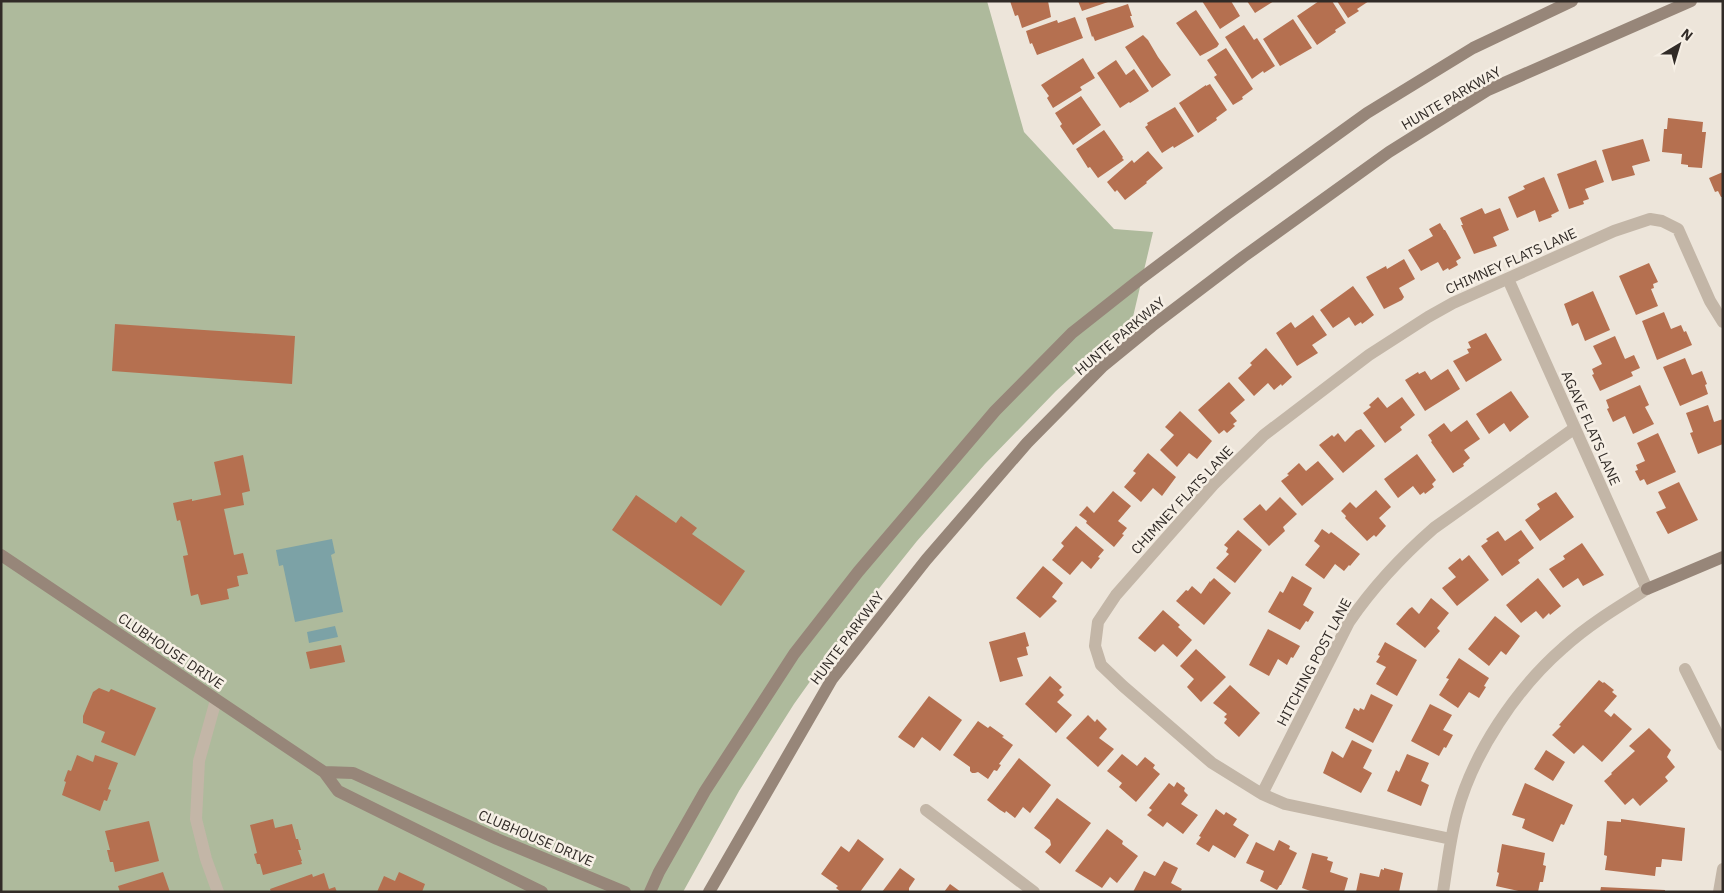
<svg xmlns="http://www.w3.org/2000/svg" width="1724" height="893" font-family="'IBM Plex Sans',sans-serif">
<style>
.green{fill:#aeba9c}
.water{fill:#7ca2a6}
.building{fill:#b57050}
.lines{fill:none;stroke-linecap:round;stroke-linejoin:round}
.street{stroke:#c3b6a7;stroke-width:12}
.secondary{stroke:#978679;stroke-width:12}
.labels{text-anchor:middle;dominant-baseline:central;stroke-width:5;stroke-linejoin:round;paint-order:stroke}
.street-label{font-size:14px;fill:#312b27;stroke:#f6efe5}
</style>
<rect width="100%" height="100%" fill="#ede5da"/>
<path class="green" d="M1,1H987L1024,132L1114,229L1153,232L1132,321L1056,391L985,464L917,541L853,621L794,704L739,791L683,892H1Z"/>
<path class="water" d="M332,539L335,553L331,555L343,612L295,622L283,565L279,566L276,550Z
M335,626L338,637L309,643L307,632Z"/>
<path class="building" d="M1010,1H1048L1051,17L1022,28L1018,15L1015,16Z
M1078,1H1108V2L1082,11Z
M1202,1H1231L1240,16L1220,29Z
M1247,1H1274L1255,13Z
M1319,1H1332L1346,23L1335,30L1336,32L1317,45L1297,16Z
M1337,1H1369L1357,9L1359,11L1348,18Z
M1128,4L1132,16H1130L1134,27L1095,41L1093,36L1092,37L1086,18Z
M1196,10L1219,44L1217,47L1200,56L1176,23Z
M1075,17L1083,38L1037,55L1032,43L1030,44L1026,31L1057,20L1058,23Z
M1293,19L1312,48L1280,66L1263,39Z
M1244,25L1254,40L1257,38L1275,66L1264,73L1263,71L1252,79L1225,37Z
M1143,35L1148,40L1158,57L1171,75L1152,88L1125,47Z
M1226,48L1253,89L1242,97L1243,99L1233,105L1214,77L1217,75L1207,60Z
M1083,58L1095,78L1080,87L1082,90L1053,108L1047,98L1049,96L1041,85Z
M1116,60L1126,75L1134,69L1149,91L1130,103L1129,102L1120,108L1097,73Z
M1210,84L1227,110L1216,118L1217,120L1198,133L1179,103L1206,85V86Z
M1081,96L1101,125L1073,145L1060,126L1062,124L1055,113Z
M1175,107L1194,136L1174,148L1173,146L1162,153L1145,127L1148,125L1147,123Z
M1668,118L1703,122L1702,132H1706L1702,168L1688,167V165L1681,164L1682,154L1662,152L1664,129H1667Z
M1104,130L1123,157L1122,158L1124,160L1098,178L1090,167L1088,168L1076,149Z
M1643,139L1650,161L1632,166L1635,175L1612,181L1602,150Z
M1148,151L1163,168L1146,182L1147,183L1125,200L1117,190L1115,192L1107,182L1132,160L1134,163Z
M1596,160L1604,182L1585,189L1589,199L1583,201L1584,204L1569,209L1557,174Z
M1723,172V197H1721L1718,191L1715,192L1709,178Z
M1544,177L1559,211L1551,215L1552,217L1539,222L1535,210L1517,218L1508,197L1525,189L1523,186Z
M1482,208L1485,214L1500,208L1509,230L1493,237L1497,246L1474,254L1461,225H1463L1460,218Z
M1440,223L1444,230H1445L1461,258L1456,261L1458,265L1449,270L1448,268L1443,271L1438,262L1421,271L1408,250L1433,236L1429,229Z
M1404,259L1415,279L1399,288L1404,297L1402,300L1384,309L1366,277L1386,266L1387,269Z
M1649,263L1658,282L1653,284L1654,288L1651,289L1658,306L1636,315L1619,276Z
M1353,286L1374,315L1362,324L1361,322L1355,326L1349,317L1333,328L1320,310Z
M1593,291L1610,330L1585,341L1578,323L1572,326L1564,304Z
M1664,312L1671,329L1681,325L1684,332L1686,331L1692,345L1657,360L1642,321Z
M1313,315L1327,335L1312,345L1318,353L1297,366L1276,333L1291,322L1295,328Z
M115,324L295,336L292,384L112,371Z
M1486,333L1502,360L1466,382L1453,361L1469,353L1467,349L1471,348L1468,342Z
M1615,336L1625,359L1634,355L1640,368L1631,372L1633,376L1600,391L1592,375L1594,374L1592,369L1602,364L1593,346Z
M1266,348L1292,377L1282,386L1281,384L1274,390L1268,383L1254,396L1238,378L1252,365L1250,363Z
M1685,358L1692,375L1702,371L1707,384L1705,385L1708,394L1680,406L1663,367Z
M1448,369L1460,389L1425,411L1405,380L1418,372L1419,374L1425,371L1431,380Z
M1229,382L1245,400L1230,413L1237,421L1233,424L1235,426L1227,433L1224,430L1219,434L1198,410Z
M1640,385L1649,405L1645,407L1654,424L1633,434L1625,416L1613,422L1607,409L1609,408L1606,400Z
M1511,391L1529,417L1510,432L1504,423L1489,434L1476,414Z
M1378,397L1387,408L1402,397L1415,415L1400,427L1402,430L1385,443L1363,413L1371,407L1369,405Z
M1708,405L1714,422L1723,419V444L1698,454L1690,433L1693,432L1686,413Z
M1180,411L1212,441L1197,459L1189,453L1177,467L1160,450L1174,435L1165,427Z
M1467,420L1480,439L1464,450L1470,458L1463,464L1464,466L1453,473L1431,442L1432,441L1428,435L1444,423L1451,432Z
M1361,429L1375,446L1343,473L1319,445L1332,435L1334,437L1338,433L1345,442L1356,431Z
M1658,433L1676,472L1647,485L1644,479L1640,481L1635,471L1638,470L1636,465L1645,461L1637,443Z
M1148,453L1176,477L1162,496L1153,488L1141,502L1124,487L1136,473L1133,471Z
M1417,454L1436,480L1432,484L1434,487L1425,494L1424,492L1420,495L1413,486L1398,498L1384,479Z
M243,455L250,491L242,493L244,505L224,509L234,555L243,553L248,574L237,576L239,586L227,589L229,599L201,605L198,594L191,596L183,556L188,555L180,520L177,521L173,503L192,499V501L221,495L214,462Z
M1318,461L1334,479L1302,506L1281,481L1289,475L1287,474L1299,463L1306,471Z
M1679,482L1698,520L1668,534L1656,512L1666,508L1658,492Z
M1376,490L1391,507L1379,518L1386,526L1376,537L1374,535L1367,541L1345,518L1346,516L1341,511L1350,502L1356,508Z
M1113,491L1131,506L1118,521L1127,528L1122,534L1124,535L1114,547L1086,523L1087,521L1079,515L1087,506L1094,513Z
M1556,492L1574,517L1540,541L1525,520L1540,509L1537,504Z
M636,495L676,523L681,516L697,528L692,534L745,571L721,606L612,530Z
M1280,497L1297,514L1283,527L1285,531L1269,546L1243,519L1260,504L1266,511Z
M1076,526L1104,550L1098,557L1100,558L1091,569L1082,561L1070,575L1052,560L1064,546L1061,543Z
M1322,529L1329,534L1331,532L1360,554L1350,566L1349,565L1344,571L1335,564L1324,579L1305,565L1320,546L1314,541Z
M1238,530L1262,550L1235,583L1216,568L1229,554L1226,552L1228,548L1224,545Z
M1521,530L1534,548L1518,560L1520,563L1502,576L1481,546L1488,541L1486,539L1498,531L1505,541Z
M1582,543L1604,575L1583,586L1578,578L1563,588L1549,569L1565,559L1563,556Z
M1469,555L1489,580L1457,606L1442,588L1456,577L1448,568L1460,558L1462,561Z
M1043,566L1063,583L1052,597L1057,601L1040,618L1016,598Z
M1292,576L1312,588L1303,605L1314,612L1308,622L1306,621L1300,630L1268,612L1280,591L1283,593Z
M1214,578L1231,593L1204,625L1176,601L1186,590L1188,591L1192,586L1201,594L1210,581V582Z
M1538,578L1561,606L1550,615L1549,613L1543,619L1536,611L1521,623L1506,605Z
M1431,598L1449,613L1437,628L1440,631L1425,648L1396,624L1409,609L1412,607L1419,614Z
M1163,610L1180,625L1178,627L1192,640L1177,657L1163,644L1155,652L1138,638Z
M1495,616L1520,636L1506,655L1501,651L1489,666L1468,649Z
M1268,629L1300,646L1293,658L1291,657L1287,665L1278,659L1269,676L1249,665Z
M1025,632L1029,646L1026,647L1028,655L1017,658L1023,676L1000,682L989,642Z
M1385,642L1417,660L1397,696L1376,684L1386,667L1376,662L1380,656L1378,655Z
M341,645L345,662L310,669L306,652Z
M1196,649L1226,677L1201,702L1187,687L1194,679L1180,666Z
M1459,658L1489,678L1484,686L1486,687L1479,698L1469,692L1458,708L1439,695L1449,679L1446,678Z
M1050,676L1062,687L1059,690L1064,695L1057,702L1072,715L1056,733L1025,704Z
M1599,680L1603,683L1604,682L1614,690L1612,692L1617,696L1604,711L1611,717L1614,713L1632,729L1602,762L1583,745L1574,754L1552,735L1561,726L1559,725Z
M1230,685L1260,713L1239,737L1224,723L1227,719L1224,717L1227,714L1213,703Z
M99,688L109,692L111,689L156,708L135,756L101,742L105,732L83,723V716L93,692Z
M1371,694L1393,705L1373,743L1345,728L1354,708L1359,711L1360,708L1364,710Z
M929,696L962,720L940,751L922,737L914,748L898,737Z
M1430,704L1452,715L1443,730L1453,735L1446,748L1444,747L1439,756L1411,741Z
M1088,715L1095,722L1097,719L1107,729L1099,738L1114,749L1098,767L1066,738Z
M978,721L988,728L990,726L1004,736L1002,737L1013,745L999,764L1001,765L997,771L994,770L988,779L978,772L975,773H972L970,771V767L953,755Z
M1649,728L1671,750L1667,757L1675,767L1665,777L1668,781L1640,806L1633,798L1625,805L1604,781L1612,774L1611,773L1635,751L1629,746Z
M1352,740L1372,750L1363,768L1372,773L1361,793L1323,773L1332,751L1343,758Z
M1546,750L1565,762L1553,781L1534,769Z
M1122,754L1137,766L1145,757L1155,765L1153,768L1160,774L1136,802L1119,787L1122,783L1107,771Z
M1407,754L1429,763L1421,781L1429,785L1421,806L1387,791L1396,770L1399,772Z
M77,755L93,762L95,755L118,763L108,789L111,790L107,801L104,800L100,811L62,795L66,782L64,781L68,770L71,771Z
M1019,758L1051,785L1030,813L1023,807L1015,818L1006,811L1005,813L1000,810L987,800Z
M1177,782L1185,788L1184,791L1188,795L1181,804L1198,815L1183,834L1167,822L1163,827L1147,815L1152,810L1149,808L1169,783L1174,787Z
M1525,783L1573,805L1564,825L1561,824L1553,842L1522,828L1525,819L1512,815Z
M1057,798L1091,823L1060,864L1045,852L1051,845L1050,840L1034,828Z
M1216,809L1224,815L1226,812L1237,819L1233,825L1249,835L1235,858L1213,845L1209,852L1196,844L1201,837L1199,836Z
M273,819L275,828L292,824L296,839H298L301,850H298L302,861H301L302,864L263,875L260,864H257L254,854L257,853L250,825Z
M1621,819L1685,828L1682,861L1662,859L1661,867H1656L1655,876L1605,870L1607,856L1604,855L1607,821L1621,822Z
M149,821L159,861L115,872L113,862H110L107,850H110L105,831Z
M1107,829L1123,841L1122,844L1138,856L1117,883L1110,877L1102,888L1075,871Z
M858,839L884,859L860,892H841L836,888L838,886L821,874L841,846L849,852Z
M1279,840L1290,846L1289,849L1297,853L1281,885H1280L1277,890L1260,881L1264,871L1246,863L1256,842L1274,851Z
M1502,844L1545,853L1543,865L1546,866L1543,882H1540L1538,892H1523L1496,886L1499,873L1497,872L1498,866Z
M1312,853L1328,857L1327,860L1333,862L1330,872L1348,878L1344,892H1313L1302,888Z
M1164,861L1178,868L1171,883L1182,889L1180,892H1133L1144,871L1155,876Z
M900,868L915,879L909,888V892H882Z
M1384,868L1403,873L1399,892H1356L1360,873L1379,877L1381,869L1384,870Z
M163,872L170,892H120L118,886Z
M399,872L425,884L422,892H377L384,876L395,881Z
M324,873L329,889L335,887L337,892H271L270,889L312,874L313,877Z
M950,884L961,892H944Z
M1601,887L1665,890V892H1600Z"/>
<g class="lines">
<path class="street" d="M1685,669L1723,745
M216,700L199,761L196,819L206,859L218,892
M1262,794L1349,622C1373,587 1402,556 1434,528L1575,428
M926,810L1034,892
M1451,839L1285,804L1262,794L1212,763L1123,686L1101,665L1095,646L1098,622L1116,595L1213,485L1264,435L1369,355L1428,317L1453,303L1614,231L1650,219L1662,221L1678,229L1710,301L1723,322
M1443,892C1447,866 1450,839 1457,813C1473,753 1516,689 1563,648C1588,625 1618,607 1647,589L1508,279
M1719,892L1723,869"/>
<path class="secondary" d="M1,555L324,772L338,791L542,892
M1647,589L1723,557
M324,772L353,773L497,839L625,892
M650,892L659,872L705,791L794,654L858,572L995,411L1072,333L1139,280L1227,214L1367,113L1473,48L1572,1
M709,892L832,679L926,560L1027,443L1103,366L1152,326L1243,257L1389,152L1488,90L1691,1"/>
</g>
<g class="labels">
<g class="street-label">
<text transform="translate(1451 98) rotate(-30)">HUNTE PARKWAY</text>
<text transform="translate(1511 261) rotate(-24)">CHIMNEY FLATS LANE</text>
<text transform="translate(1120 336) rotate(-40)">HUNTE PARKWAY</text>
<text transform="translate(1591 428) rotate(66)">AGAVE FLATS LANE</text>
<text transform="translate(1182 500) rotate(-47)">CHIMNEY FLATS LANE</text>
<text transform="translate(847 638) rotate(-53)">HUNTE PARKWAY</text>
<text transform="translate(171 651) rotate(34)">CLUBHOUSE DRIVE</text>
<text transform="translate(1314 662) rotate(-62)">HITCHING POST LANE</text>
<text transform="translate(536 838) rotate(23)">CLUBHOUSE DRIVE</text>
</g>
</g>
<rect width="1724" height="893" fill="none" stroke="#312b27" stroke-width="5"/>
<g transform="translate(1679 45) rotate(38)" stroke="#f6efe5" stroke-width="4" paint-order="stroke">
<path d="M0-4L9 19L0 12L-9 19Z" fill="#312b27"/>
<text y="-8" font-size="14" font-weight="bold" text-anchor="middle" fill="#312b27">N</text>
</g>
</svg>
